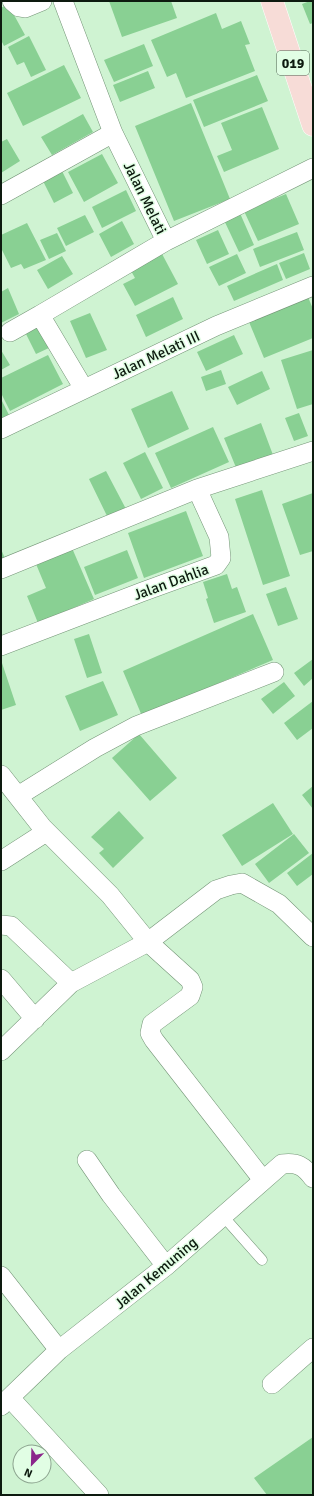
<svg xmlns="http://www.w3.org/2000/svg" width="314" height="1496" font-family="Signika,sans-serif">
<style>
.building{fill:#89d093}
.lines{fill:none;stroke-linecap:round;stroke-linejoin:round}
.service-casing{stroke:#749577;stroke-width:11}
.minor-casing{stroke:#749577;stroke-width:20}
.primary-casing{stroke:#fff;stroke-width:23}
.service{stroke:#fff;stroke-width:10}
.minor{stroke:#fff;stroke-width:19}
.primary{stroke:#f7dcd7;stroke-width:22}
.labels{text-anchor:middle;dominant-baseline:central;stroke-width:3;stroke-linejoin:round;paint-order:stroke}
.shield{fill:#e1fee4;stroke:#4d5e4f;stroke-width:1}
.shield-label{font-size:14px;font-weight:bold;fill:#0d1a0f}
.street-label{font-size:15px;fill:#0d1a0f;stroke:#e1fee4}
</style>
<rect width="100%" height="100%" fill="#cff3d2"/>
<path class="building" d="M109,1H171L177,18L122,37Z
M310,1H313V23L310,24L302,4Z
M8,4L25,35L4,46L1,40V8Z
M216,13L222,29L241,21L250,44L245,45L255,71L186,98L176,73L167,77L151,40Z
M29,36L46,70L31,77L24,62L17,65L8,47Z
M144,44L153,66L114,82L104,60Z
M64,65L81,98L23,126L7,93Z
M148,71L155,88L120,102L113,85Z
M257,75L268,101L204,127L193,100Z
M191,103L230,199L174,221L135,126Z
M262,107L279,149L224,172L217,156L232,150L221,123Z
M83,114L93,132L52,155L41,137Z
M7,139L20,161L1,173V142Z
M102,154L118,183L84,202L68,172Z
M60,167L73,193L54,203L41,177Z
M126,190L136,211L102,228L92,207Z
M286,194L299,224L258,241L244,211Z
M239,211L254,245L239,252L223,218Z
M85,215L94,232L66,246L57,228Z
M122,221L134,244L111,257L99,234Z
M27,223L46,260L24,269L21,264L11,268L1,248V235Z
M218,230L229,254L207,264L196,240Z
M297,232L304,250L260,267L253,249Z
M57,233L66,251L49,259L40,240Z
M161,252L178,284L135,306L123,284L135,278L130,269Z
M304,253L310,269L286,279L279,263Z
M237,254L246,273L219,286L209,267Z
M62,256L73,274L48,289L37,270Z
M277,264L283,280L234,301L227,286Z
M8,288L19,314L1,323V292Z
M173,297L183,319L146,337L136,315Z
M308,297L313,309V338L264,358L249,322Z
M90,313L107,350L86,358L70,321Z
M39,323L51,347L36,354L24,330Z
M234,335L243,354L206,371L197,352Z
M1,350L10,365L1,370Z
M313,350V404L297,409L281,360Z
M48,355L63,384L10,411L1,393V378Z
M221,370L226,384L206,391L201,377Z
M262,371L270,389L237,405L228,387Z
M172,391L189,429L148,448L131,409Z
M1,399L9,415L1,419Z
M299,413L308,436L294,441L285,418Z
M261,423L273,455L237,470L224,438Z
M213,427L229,462L171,488L155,453Z
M145,452L163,488L141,499L123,463Z
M106,471L126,509L108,518L89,479Z
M262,490L290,576L263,585L235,499Z
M313,493V551L300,555L282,504Z
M186,511L203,556L144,578L128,533Z
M72,548L94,599L38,623L27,596L46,588L36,564Z
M1,549L6,561L1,563Z
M127,550L138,578L95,595L84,567Z
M227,574L232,589L237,587L246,612L214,623L206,599L208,598L203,582Z
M286,587L298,619L278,626L266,594Z
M253,614L273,660L142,716L123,671Z
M89,634L102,673L87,678L74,639Z
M313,659V678L304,686L294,673Z
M2,663L16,705L1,710V664Z
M103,681L118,715L80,731L65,696Z
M284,682L295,696L273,714L261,699Z
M313,701V728L297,740L284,723Z
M139,734L177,778L150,801L112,758Z
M313,786V809L302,795Z
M273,803L293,834L242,866L222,835Z
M119,811L144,838L113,868L99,853L104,849L91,837Z
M294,834L309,853L269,883L255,864Z
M313,853V874L297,886L287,873Z
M313,1437V1495H267L254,1478Z"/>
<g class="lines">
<g class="service-casing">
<path id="service" d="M223,1216L262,1260"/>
</g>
<g class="minor-casing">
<path id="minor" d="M12,1L19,7L25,8L42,1
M63,1L113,133L166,241
M1,195L113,133
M10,332L40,315
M84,389L40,315L166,241L313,168
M1,429L216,326L313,286
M1,569L197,489
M1,646L142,592L216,565L221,558L219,537L197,489L313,451
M1,775L42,827L110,895L148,942L190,980L193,987L190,996L152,1024L150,1033L154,1040L263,1180
M18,796L95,748L136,726L274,672
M1,861L46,832
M1,925L11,926L71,983
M1,979L35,1019
M1,1051L71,983L148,942L216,890L231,885L242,883L279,904L313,937
M87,1160L111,1195L166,1266
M1,1276L59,1350
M272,1384L313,1348
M10,1398L99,1495
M1,1406L59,1350L166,1266L282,1164C297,1162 304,1166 313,1178"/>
</g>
<g class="primary-casing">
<path id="primary" d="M272,1L313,125"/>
</g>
<use href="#service" class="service"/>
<use href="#minor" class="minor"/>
<use href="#primary" class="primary"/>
</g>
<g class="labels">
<rect class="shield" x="277" y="51" width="32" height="24" rx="3"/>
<g class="shield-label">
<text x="293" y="63">019</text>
</g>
<g class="street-label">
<text transform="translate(145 198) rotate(64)">Jalan Melati</text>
<text transform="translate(156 355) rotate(-25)">Jalan Melati III</text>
<text transform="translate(171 582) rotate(-20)">Jalan Dahlia</text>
<text transform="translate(156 1273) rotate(-40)">Jalan Kemuning</text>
</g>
</g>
<rect width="314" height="1496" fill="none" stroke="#0d1a0f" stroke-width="4"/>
<g transform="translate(32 1464) rotate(203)"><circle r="19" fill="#e1fee4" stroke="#8ca38f"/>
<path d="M0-3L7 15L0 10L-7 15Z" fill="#8b258b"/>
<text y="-6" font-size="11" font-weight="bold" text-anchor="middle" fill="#0d1a0f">N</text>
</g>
</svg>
